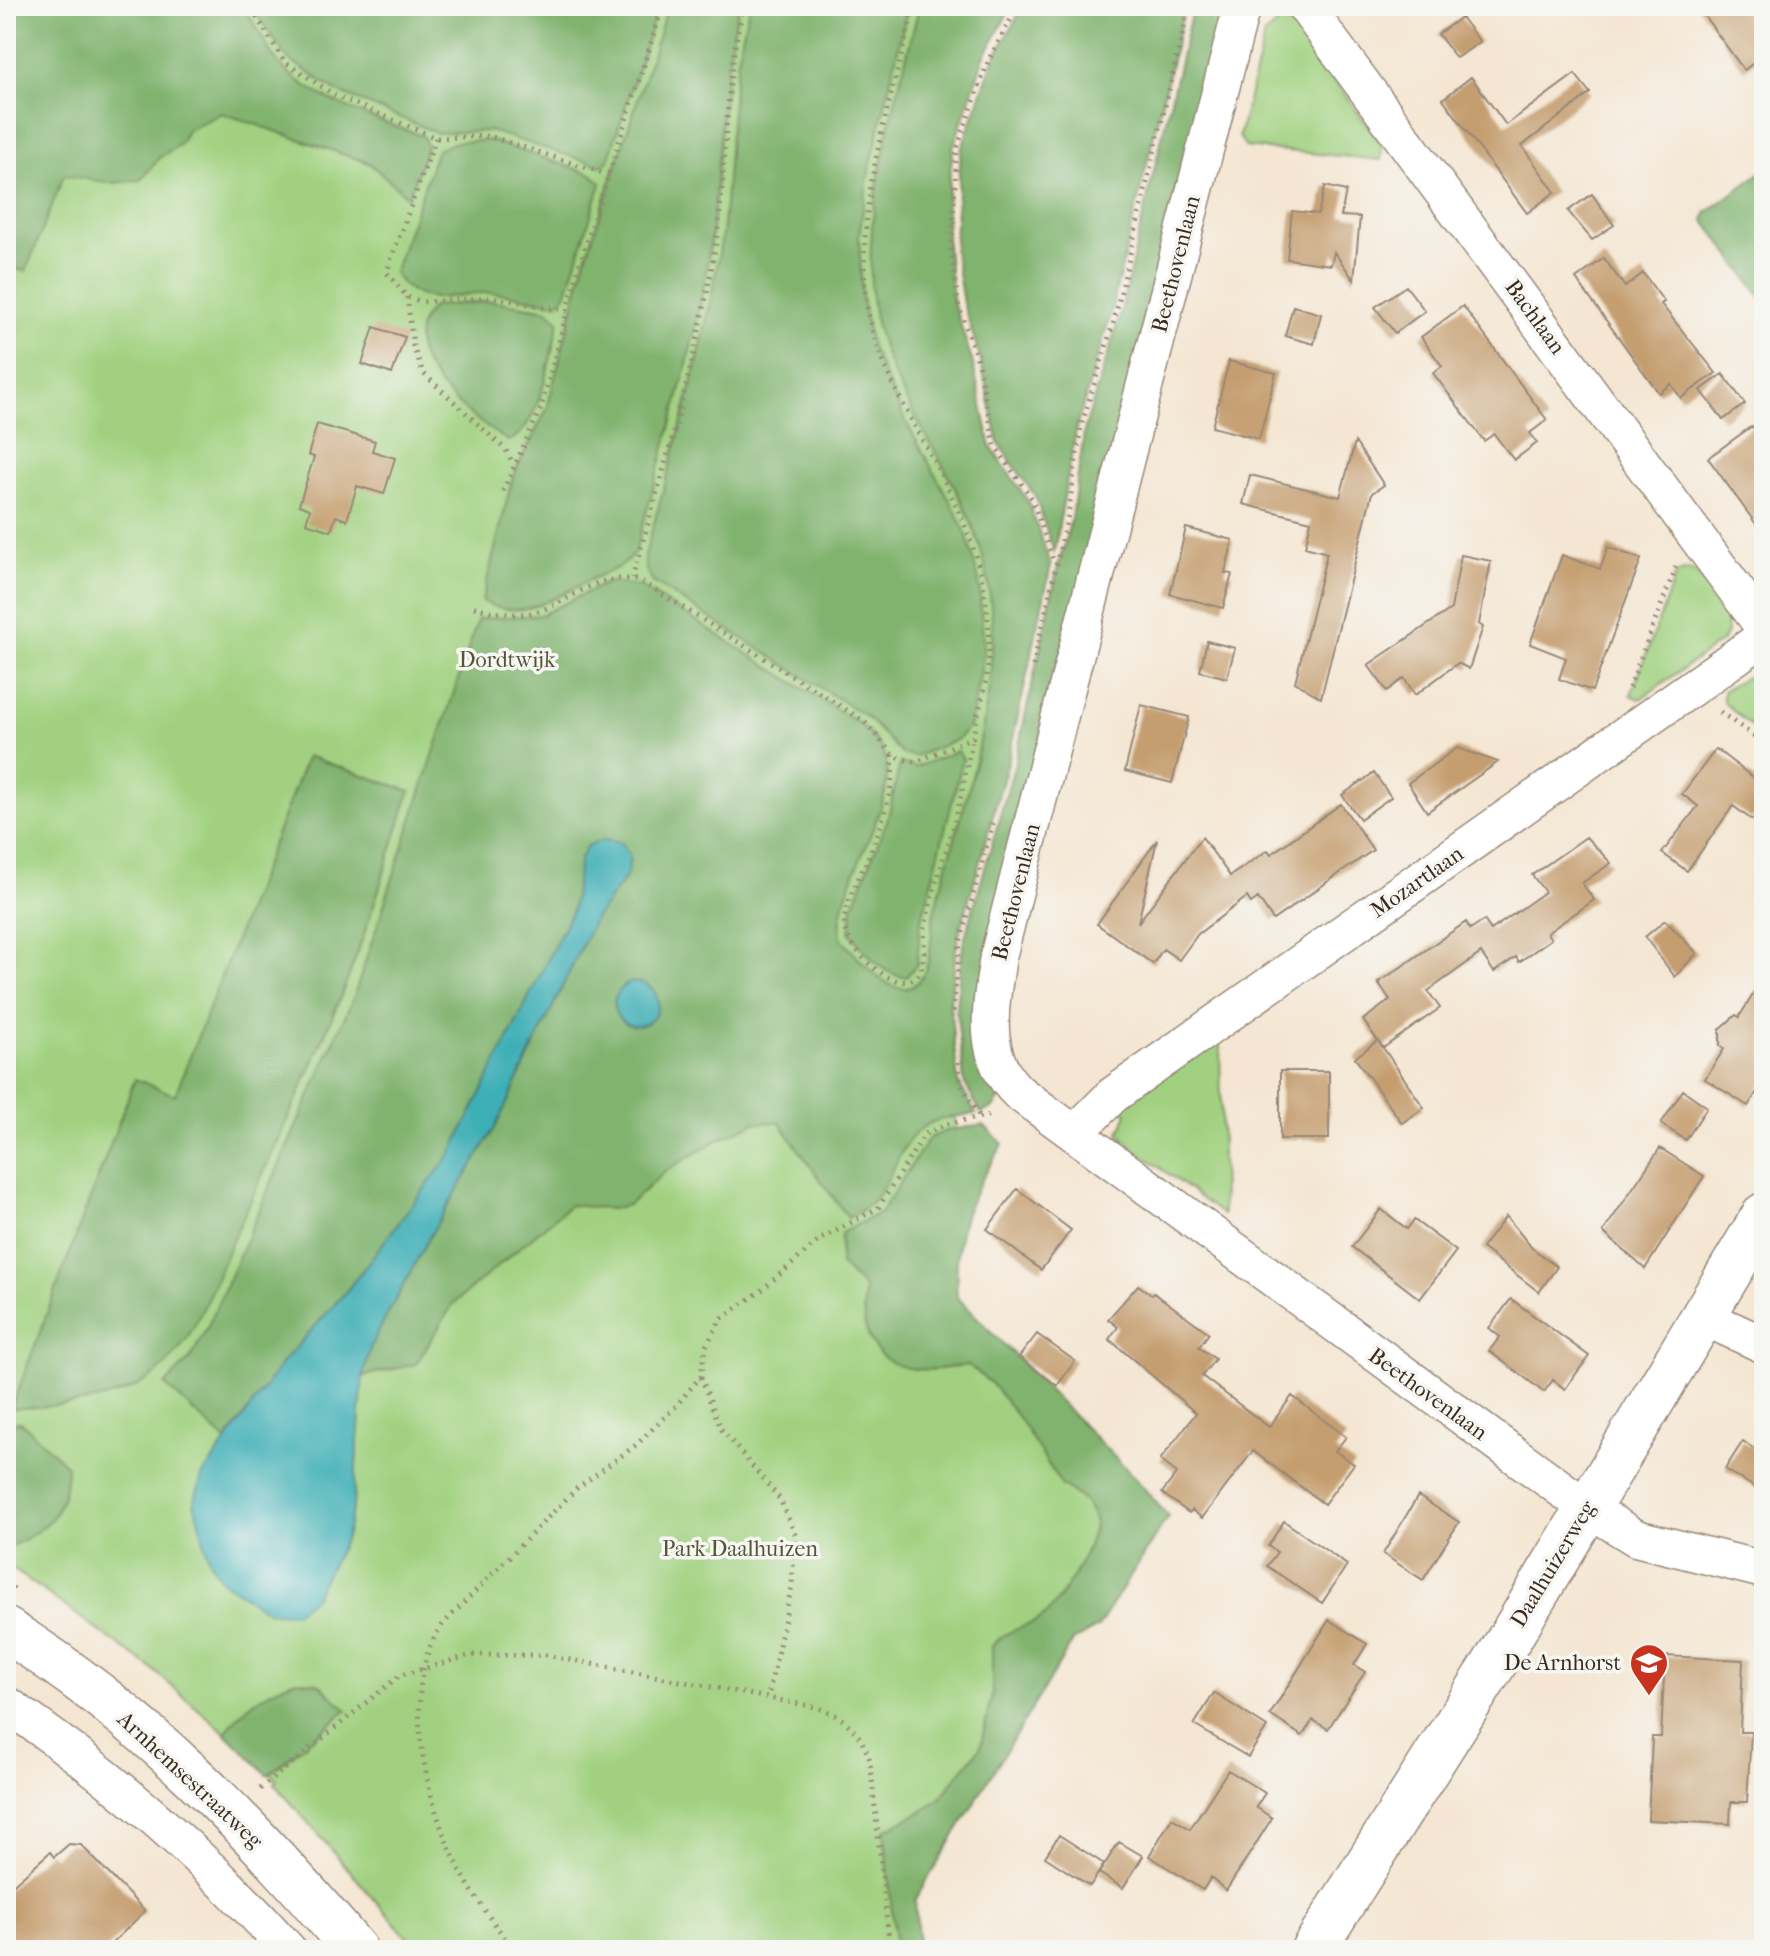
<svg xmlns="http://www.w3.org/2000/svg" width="1770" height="1956" font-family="'IM FELL French Canon',serif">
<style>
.green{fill:#a1d180;stroke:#6e7e4f;stroke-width:2}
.forest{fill:#80b36e;stroke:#5e6e46;stroke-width:2}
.water{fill:#3dafb6;stroke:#3c6c6a;stroke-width:2}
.building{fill:#c59e6f}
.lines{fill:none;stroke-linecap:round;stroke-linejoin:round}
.minor-casing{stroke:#988878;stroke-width:39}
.secondary-casing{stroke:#988878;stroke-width:47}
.path{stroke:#988878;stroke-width:5;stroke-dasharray:2 6;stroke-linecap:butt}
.minor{stroke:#fff;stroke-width:36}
.secondary{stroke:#fff;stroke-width:44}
.labels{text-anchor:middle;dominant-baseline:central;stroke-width:7;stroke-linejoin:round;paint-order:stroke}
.street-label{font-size:22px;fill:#3b2a1e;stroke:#f6f6f2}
.park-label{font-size:22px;fill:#545436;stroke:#f6f6f2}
.poi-label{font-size:22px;fill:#3b2a1e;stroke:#f6f6f2;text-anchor:end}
</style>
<rect width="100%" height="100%" fill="#f6f6f2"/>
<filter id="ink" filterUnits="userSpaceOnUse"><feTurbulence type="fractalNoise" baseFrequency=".0125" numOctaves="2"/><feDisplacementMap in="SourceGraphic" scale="16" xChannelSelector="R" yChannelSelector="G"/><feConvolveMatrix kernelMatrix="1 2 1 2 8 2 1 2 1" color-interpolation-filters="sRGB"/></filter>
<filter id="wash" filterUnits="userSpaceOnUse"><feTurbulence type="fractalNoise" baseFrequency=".006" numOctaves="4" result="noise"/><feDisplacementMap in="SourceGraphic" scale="32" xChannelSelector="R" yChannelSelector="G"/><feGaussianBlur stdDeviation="1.8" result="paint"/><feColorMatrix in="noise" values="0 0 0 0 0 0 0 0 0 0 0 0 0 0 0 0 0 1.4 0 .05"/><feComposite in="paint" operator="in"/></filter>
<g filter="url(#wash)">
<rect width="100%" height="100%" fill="#f4e6d2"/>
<path class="green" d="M6,6H946L914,142L1012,559L947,985L956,1092L952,1297L1163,1516L1070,1638L914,1893L918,1950H418L274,1783L277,1780L266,1768L151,1668L6,1564Z
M1281,21L1294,26L1382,145L1381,160L1245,147L1239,136L1265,34Z
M1687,570L1695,572L1725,611L1727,633L1722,641L1640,699L1631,695L1676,574Z
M1759,670L1764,671V737L1723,702V691Z
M1214,1038L1220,1047L1223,1215L1131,1146L1119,1133L1127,1114L1120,1106Z"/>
<path class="forest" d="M6,6H237C259,20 263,47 280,65C317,102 375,119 423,136L427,146L408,197L369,163L222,113L187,130L180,144L159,158L141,180L110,183L64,175L26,271L6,268Z
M251,6H658L608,161L601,166L490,131L437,133L336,91L287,58Z
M668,6H739C721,82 720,159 711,237C698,343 664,449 635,552C623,570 606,571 588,581C553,598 521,623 482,601L513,476L547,409L584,264Z
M750,6H908L867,181L859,236L862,299L871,347L906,422L954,508L967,536L979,581L984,654L970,725L957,740L916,756L902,754L867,717L653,582L645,568V555C674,452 705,348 721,241C732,163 727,82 750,6Z
M919,6H1012L984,57L953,148L947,204V249L954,305L972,360L991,447L1028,501L1051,565L1007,766L957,942L950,1005L958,1082L976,1114C959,1116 936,1117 922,1128C886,1156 898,1195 848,1218L779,1122L754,1123L716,1141L666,1171L628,1205L612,1209L570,1205L453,1304L416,1364L363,1376L371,1345L428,1239L496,1126L594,920L627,875L622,843L603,840L588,846L580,859L572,911L451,1154L345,1293L282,1363L226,1441L165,1385L190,1359L208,1326L354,996L478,619L541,615L608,582L640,586L860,724C867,732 876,739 881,748C909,796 832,883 841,938C856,956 902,1016 924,973C933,955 930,928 935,908C967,792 1019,653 976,535C947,454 881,385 872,298C863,199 897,101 919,6Z
M1023,6H1185L1109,320L1077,425L1054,552L1035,496L999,444L980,358L963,303L954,249L961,150L993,61Z
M1193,6H1227L1006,871L1004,1093L993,1108L981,1113L964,1082L956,1006L963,944L1014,767L1058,566L1072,516L1085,427L1118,322Z
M488,140L592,174L601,183L566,295L557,303C536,301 516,294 495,293C455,290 421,315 394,273L437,150L456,142Z
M1764,170V301L1704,220L1706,213Z
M492,301L548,310L559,321C551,351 540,431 508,441C470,418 383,352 434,306Z
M957,751L963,759L920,927L917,964L906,977C883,977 864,950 850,933L853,906L888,818L900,763L916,767Z
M307,756L410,791C388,858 369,927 342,993C309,1075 271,1156 234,1237C213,1282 197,1340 157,1373C118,1405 59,1405 11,1409L135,1079L175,1095Z
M984,1125L1003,1144C967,1203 953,1226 957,1297L1134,1477L1168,1516L1098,1627L1073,1641L915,1900L919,1950H896L884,1830L921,1812L940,1798L980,1748L992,1695V1646C1009,1626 1029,1629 1045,1615C1061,1602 1100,1535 1093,1516C1087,1501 1075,1493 1062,1486L1020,1420L992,1384L968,1365C926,1372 879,1378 865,1326C862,1315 864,1299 864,1288L840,1264L841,1233L881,1212L929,1138L948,1130Z
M21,1422L67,1466C66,1515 47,1529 6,1549V1423Z
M296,1680L318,1683L347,1710L268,1775L225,1733C245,1705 264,1692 296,1680Z"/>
<path class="water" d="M603,840L621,843L630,857L627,875L594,920L496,1126L428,1239L371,1345L363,1376L353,1506L346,1538L315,1596L295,1613L269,1612L222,1581L209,1560L194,1503L202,1476L282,1363L345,1293L451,1154L572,911L580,859L587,846Z
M614 1004a22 22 0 1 1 44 0a22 22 0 1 1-44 0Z"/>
<g id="blocks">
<path class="building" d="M1697,6H1764V55L1744,70Z
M1461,17L1480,42L1456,58L1438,34Z
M1575,74L1590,93L1522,146L1555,192L1527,213L1443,99L1471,77L1506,125Z
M1325,186L1346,191L1341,216L1360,217L1354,280L1334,252L1331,265L1287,259L1292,211L1318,214Z
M1592,194L1614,225L1592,240L1568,211Z
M1604,258L1625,287L1643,273L1664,302L1661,304L1716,373L1681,398L1671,384L1659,393L1576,279Z
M1406,286L1425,311L1395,333L1375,307Z
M1293,306L1321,314L1314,344L1285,336Z
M1463,306L1547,420L1530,433L1537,443L1514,460L1494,434L1484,441L1433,373L1442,366L1421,337Z
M374,327L405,337L392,374L362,364Z
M1229,361L1276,373L1259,439L1212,427Z
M1723,374L1745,404L1723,420L1701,390Z
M317,424L375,441L372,451L395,458L384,494L357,486L347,520L336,516L331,531L306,523L310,509L299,505L314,457L308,455Z
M1752,426L1764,443V535L1708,458Z
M1355,442L1384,485L1372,493L1321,698L1295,682L1327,553L1305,547L1311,521L1243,504L1250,475L1340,497Z
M1186,528L1233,540L1225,573L1232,574L1223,608L1170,594Z
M1608,547L1641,559L1592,691L1559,679L1566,658L1530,644L1562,555L1600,569Z
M1461,555L1491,561L1479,624L1483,627L1469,669L1458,663L1415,695L1404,678L1387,691L1368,665L1451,609Z
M1207,641L1235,648L1227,678L1200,671Z
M1141,705L1189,717L1172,783L1125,771Z
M1457,748L1498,762L1427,812L1408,783Z
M1716,749L1764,786V804L1752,820L1733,806L1687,871L1662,853L1698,806L1682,794Z
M1374,773L1391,797L1360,819L1342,795Z
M1341,804L1373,850L1273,920L1258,898L1251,903L1247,897L1198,934L1179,960L1163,949L1153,964L1097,924L1157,840L1138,923L1202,837L1230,876L1268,850L1271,854Z
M1586,837L1611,863L1582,883L1594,900L1547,933L1551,939L1519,962L1516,957L1494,972L1481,953L1456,971L1428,991L1440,1008L1383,1048L1363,1020L1390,1000L1378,983L1466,922L1470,929L1484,920L1491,930L1545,892L1532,875Z
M1665,920L1697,953L1675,977L1645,937Z
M1764,977V1081L1748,1106L1705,1079L1724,1049L1720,1046V1029L1736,1015L1739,1017Z
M1378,1040L1424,1108L1402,1123L1355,1058Z
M1280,1071H1329V1139H1280Z
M1683,1090L1707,1107L1686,1140L1661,1124Z
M1660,1148L1704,1176L1645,1269L1603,1232Z
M1017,1189L1071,1230L1041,1270L987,1229Z
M1381,1209L1407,1229L1414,1220L1456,1251L1420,1299L1352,1247Z
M1506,1216L1532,1248L1557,1267L1539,1292L1482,1248Z
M1138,1285L1152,1295L1154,1293L1209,1333L1199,1347L1215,1359L1202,1376L1269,1427L1292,1396L1346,1437L1335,1451L1354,1464L1324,1504L1253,1451L1202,1518L1192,1510L1189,1513L1162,1493L1177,1473L1160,1460L1196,1413L1109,1339L1118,1327L1108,1319Z
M1511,1299L1589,1356L1565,1389L1553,1380L1544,1392L1489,1351L1500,1337L1489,1328Z
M1037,1334L1075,1361L1057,1386L1019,1357Z
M1743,1441L1764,1456V1493L1725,1469Z
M1418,1496L1459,1522L1423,1580L1383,1554Z
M1284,1521L1347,1565L1322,1603L1267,1566L1277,1552L1268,1546Z
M1329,1620L1367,1644L1354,1665L1365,1672L1328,1729L1313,1720L1302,1736L1270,1715Z
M1665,1656L1743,1660L1740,1732H1751L1747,1802H1731L1730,1824L1648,1820L1652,1737H1661Z
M1214,1693L1267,1727L1248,1757L1194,1725Z
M1228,1770L1265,1793L1256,1807L1272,1818L1226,1891L1211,1877L1203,1890L1149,1856L1172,1818L1190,1829Z
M1059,1835L1104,1864L1090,1886L1045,1857Z
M1119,1842L1143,1856L1123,1888L1099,1873Z
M69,1844L81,1845L145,1911L105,1950H6V1891L50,1852L54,1857Z"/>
</g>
</g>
<g filter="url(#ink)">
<use href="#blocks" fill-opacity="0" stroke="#988878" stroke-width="2"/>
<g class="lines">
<g class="minor-casing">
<path id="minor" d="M1242,6L998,957C991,1005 979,1056 1019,1093L1586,1507L1636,1538L1764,1570
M1305,6L1764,628
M1075,1133L1113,1095L1764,637
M1701,1316L1764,1345
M6,1704C110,1775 204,1855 288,1950"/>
</g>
<g class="secondary-casing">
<path id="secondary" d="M6,1630C140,1713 254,1830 355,1950
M1313,1950L1494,1664L1764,1215"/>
</g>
<path class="path" d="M245,6L256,16L284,61L334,95L436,138L489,136L609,175
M1018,6L989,59L957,148L951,249L958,304L977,359L995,446L1032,499L1054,563
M436,138L390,262L387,273L407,297L423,302L492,297L567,311
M407,297L413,346L423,373L506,450L513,464
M503,491L541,408L580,263L663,6
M632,579C664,468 698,356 716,242C728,163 723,83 744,6
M474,607C496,613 520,618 542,610C582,595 595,572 641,581L864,721L892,754L901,759L916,762L973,737C978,710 988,682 989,654C991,566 959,507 918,432C896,391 871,346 866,298C856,200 891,100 914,6
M1033,666L1068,515L1081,426L1114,321L1189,6
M1629,688L1676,567
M1720,712L1764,743
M892,755C896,792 878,834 864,867C856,884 845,905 844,924C844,946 897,1000 918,975C927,963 923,941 925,927C932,891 945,856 955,821C962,794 967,765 973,737
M953,1012L960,943L993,823
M958,1062L960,1082L981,1119
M701,1377L721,1429L780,1499L795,1534L792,1585L768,1697
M6,1583L18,1592
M260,1789L399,1676L471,1655H545L815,1707C845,1716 860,1731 870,1760L890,1950
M515,1950C489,1919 465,1884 449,1847C423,1788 400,1677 444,1623L576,1489L636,1445L676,1406L701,1376L706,1346L721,1319L758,1293L821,1239L878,1208L925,1134L947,1124L991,1115"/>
<use href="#minor" class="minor"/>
<use href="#secondary" class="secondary"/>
</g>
</g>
<defs>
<g id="school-pin" transform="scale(2)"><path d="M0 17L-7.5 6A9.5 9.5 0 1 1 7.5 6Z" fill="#c8321e" stroke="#f6f6f2"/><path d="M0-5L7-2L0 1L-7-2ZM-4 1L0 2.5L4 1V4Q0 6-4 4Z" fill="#fff"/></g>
</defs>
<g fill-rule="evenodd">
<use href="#school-pin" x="1649" y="1663"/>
</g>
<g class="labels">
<g class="street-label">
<text transform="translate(1176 264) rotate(-76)">Beethovenlaan</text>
<text transform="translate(1535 317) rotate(54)">Bachlaan</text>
<text transform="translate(1417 882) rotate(-35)">Mozartlaan</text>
<text transform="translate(1016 892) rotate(-76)">Beethovenlaan</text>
<text transform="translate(1428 1394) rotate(36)">Beethovenlaan</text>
<text transform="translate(1553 1564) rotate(-59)">Daalhuizerweg</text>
<text transform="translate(190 1780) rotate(43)">Arnhemsestraatweg</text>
</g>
<g class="park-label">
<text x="507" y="660">Dordtwijk</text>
<text x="740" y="1549">Park Daalhuizen</text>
</g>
<g class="poi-label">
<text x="1621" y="1663">De Arnhorst</text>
</g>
</g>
<rect width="1770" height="1956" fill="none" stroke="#f6f6f2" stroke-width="32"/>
</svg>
